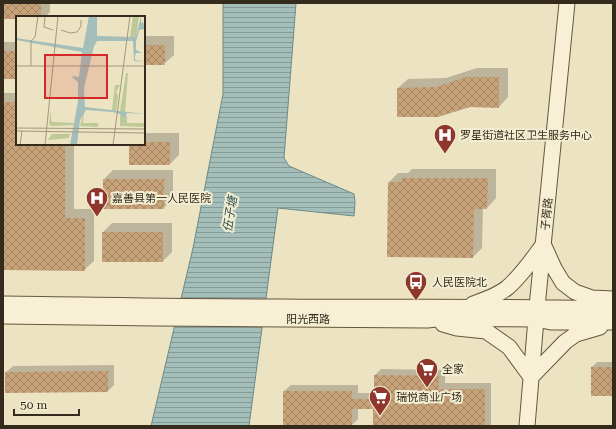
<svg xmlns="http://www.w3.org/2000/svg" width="616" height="429" font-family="'Roboto Serif','Noto Sans SC',serif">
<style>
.water{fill:url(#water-rules);stroke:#6c8b87}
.shadow{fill:#0003}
.building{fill:url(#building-cross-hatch)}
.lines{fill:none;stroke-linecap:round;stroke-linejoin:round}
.secondary-casing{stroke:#66563d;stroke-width:17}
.secondary{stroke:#f7f0d4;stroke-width:15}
.labels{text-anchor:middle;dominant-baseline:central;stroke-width:4;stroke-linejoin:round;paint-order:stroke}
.poi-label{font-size:11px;fill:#342b1d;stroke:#f3edd1;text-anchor:start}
.street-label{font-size:11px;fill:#342b1d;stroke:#f3edd1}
.water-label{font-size:12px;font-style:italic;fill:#2d5254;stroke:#f3edd1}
.inset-road{fill:none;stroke:#a29980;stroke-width:1}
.view{fill:#d62828;fill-opacity:0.15;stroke:#d62828;stroke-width:2}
.inset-edge{fill:none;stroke:#342b1d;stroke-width:2}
</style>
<defs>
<pattern id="water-rules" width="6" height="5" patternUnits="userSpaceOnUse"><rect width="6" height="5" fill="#a4beb9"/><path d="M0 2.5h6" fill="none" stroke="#869b96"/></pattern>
<pattern id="building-cross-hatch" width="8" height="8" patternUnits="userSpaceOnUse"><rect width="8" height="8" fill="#c8a279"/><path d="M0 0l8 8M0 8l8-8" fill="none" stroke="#a38463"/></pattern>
</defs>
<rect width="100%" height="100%" fill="#ebe3c2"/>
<path class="water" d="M223,3H296L284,158L289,166L354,194L355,202L354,216L278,208L249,426H151L193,248L223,94Z"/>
<path class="shadow" d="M3,3H50V12L45,17H17V18H3Z
M144,36H174V55L164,64H144Z
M3,42H17V78H3Z
M477,68H508V97L499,107L470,106L398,88L408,79L446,78Z
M3,93H17V144H74V209H94V261L84,270L3,269Z
M144,133H179V155L170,164L130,144H144Z
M412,169H496V198L487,208H483L482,248L473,257L388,256L389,182L398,173H408Z
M113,170H173V198L164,208L104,179Z
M112,223H172V252L163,261L103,232Z
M597,362H613V395H592V367Z
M114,365V385L108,391L6,372L13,366Z
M381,369L445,370V383H491V426H374V408H358V419L351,426L284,391L291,385H358V393H375V375Z"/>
<path class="building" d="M3,3H41V17H17V19H3Z
M144,45H165V65H144Z
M3,51H17V79H3Z
M466,77H499V108L470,107L438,117H397V88L436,87Z
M3,102H17V144H65V218H85V271L3,270Z
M144,142H170V165H129V144H144Z
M402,178H488L487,209H474L473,258L387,257L388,182H402Z
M103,179H164V209H103Z
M102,232H163V262H102Z
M591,367H613V396H591Z
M108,371V392L5,393V372Z
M374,375L439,376V389H485V426H373V409H352V426H283V391H352V399H374Z"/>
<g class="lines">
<g class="secondary-casing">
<path id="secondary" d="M544,246L554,268L563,283L575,292L592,298L613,299
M3,304C96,305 189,307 282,307C392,308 503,306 613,309
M473,304C484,300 497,296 507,288C521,276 532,260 543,245
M3,316L157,318L427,320L446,318L536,319L551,322H613
M443,324L457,328L486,331L509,347L531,377
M531,377L565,342L576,334L600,327
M527,426L537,307L567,3"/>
</g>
<use href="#secondary" class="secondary"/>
</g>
<defs>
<g id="hospital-pin" transform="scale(1.15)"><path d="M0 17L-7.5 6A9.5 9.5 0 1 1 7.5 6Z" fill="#90372d" stroke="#f3edd1"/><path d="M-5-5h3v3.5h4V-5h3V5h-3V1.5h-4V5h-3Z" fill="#fff"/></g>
<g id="bus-pin" transform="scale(1.15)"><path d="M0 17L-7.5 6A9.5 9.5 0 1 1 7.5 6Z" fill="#90372d" stroke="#f3edd1"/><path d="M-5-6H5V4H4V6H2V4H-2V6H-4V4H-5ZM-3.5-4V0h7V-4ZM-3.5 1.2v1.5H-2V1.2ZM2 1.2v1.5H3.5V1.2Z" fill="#fff"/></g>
<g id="supermarket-pin" transform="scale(1.15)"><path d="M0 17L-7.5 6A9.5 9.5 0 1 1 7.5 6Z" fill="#90372d" stroke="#f3edd1"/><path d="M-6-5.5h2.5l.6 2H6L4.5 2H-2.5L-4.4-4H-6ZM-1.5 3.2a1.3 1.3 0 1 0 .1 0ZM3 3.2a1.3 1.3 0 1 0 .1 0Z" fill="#fff"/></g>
</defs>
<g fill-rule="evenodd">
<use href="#hospital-pin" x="445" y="135"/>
<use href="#hospital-pin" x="97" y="198"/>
<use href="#bus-pin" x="416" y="282"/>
<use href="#supermarket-pin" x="427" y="369"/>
<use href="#supermarket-pin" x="380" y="397"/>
</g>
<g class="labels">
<g class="poi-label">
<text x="460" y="135">罗星街道社区卫生服务中心</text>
<text x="112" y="198">嘉善县第一人民医院</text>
<text x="432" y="282">人民医院北</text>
<text x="442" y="369">全家</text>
<text x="396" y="397">瑞悦商业广场</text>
</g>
<g class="street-label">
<text transform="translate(547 214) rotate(-84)">子胥路</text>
<text x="308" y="319">阳光西路</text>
</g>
<g class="water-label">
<text transform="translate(230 214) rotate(-81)">伍子塘</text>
</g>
</g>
<g transform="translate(16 16)">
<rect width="129" height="129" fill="#ebe3c2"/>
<path d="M117,0H123L120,20L117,21H114ZM110,57H112L109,97L104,95ZM99,69H104L100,76L102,80L100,95L96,94ZM35,92V104L37,106L58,107L57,109L35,110L33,108ZM68,95L67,107H82V111L64,110ZM104,98L109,103L111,99V107H129V111L104,110ZM36,118H54L53,122L32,124Z" fill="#bdc996"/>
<path d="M73,0H81V20L117,21L120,20L125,0V7L127,6L129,13L123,14L120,26V34L126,37H120L119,40V44L129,46L118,45L117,25H81L78,30L68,72L69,91L129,98L111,97L109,103L104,98L96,96L70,94L64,104L61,129H54L62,85V66L55,60L63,61L66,36L0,24V22L67,32Z" fill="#a4beb9"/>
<path class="inset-road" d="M29,0L28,11L37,14M45,14L54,17L61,16L65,10V4M0,50H129M15,50V25L19,21L22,0M0,112L129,113M0,115L129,117M4,129L6,115M29,129L42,0M97,129L114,0"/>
<path class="view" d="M29,39H91V82H29Z"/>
<rect width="129" height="129" class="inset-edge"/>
</g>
<rect width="616" height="429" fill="none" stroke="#342b1d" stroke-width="8"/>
<path d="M14 409v6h65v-6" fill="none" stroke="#342b1d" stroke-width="2"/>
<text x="20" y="409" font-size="12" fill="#342b1d" stroke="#f3edd1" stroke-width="3" paint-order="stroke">50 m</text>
</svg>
